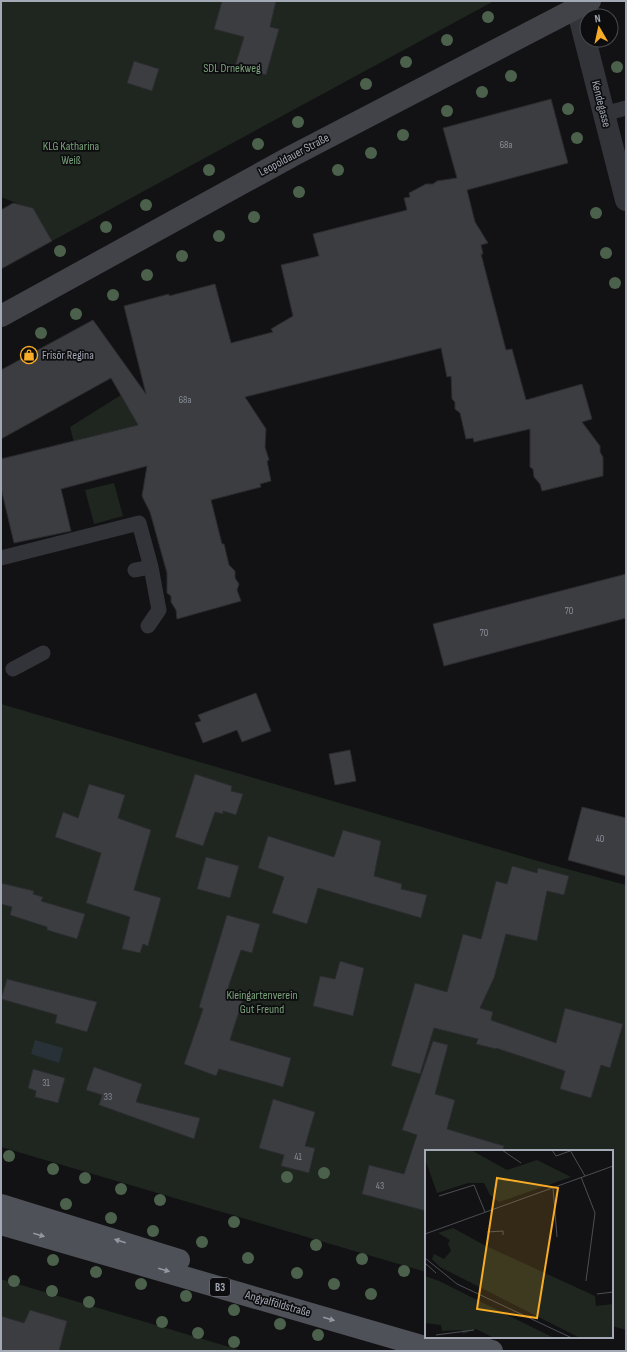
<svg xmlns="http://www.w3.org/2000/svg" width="627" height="1352" font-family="'Sofia Sans Condensed',sans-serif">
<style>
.green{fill:#1e261f}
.water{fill:#283138}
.building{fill:#3c3d41;stroke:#2c2c30}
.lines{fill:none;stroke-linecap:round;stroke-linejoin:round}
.lane{stroke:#333439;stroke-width:15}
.street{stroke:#333439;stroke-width:22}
.secondary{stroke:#414349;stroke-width:22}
.primary{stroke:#4f5158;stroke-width:22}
.tree{fill:#4b614c}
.oneway{fill:#9297a2}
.labels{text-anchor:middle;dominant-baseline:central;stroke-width:3.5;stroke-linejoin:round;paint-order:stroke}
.number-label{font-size:10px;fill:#898e98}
.shield{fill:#0d0d0f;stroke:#767a83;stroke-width:1}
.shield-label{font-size:11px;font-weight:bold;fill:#a3a9b5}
.park-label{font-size:12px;fill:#79a17a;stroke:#0d0d0f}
.street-label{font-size:12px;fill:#a3a9b5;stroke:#0d0d0f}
.poi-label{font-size:12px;fill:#a3a9b5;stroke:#0d0d0f;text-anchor:start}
.inset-road{fill:none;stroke:#4c4e54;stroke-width:1}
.view{fill:#f9ac25;fill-opacity:0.15;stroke:#f9ac25;stroke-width:2}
.inset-edge{fill:none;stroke:#a3a9b5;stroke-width:2}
</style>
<rect width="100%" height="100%" fill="#121214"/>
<path class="green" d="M1,1H494L52,241L34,210L1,197Z
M121,395L138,425L85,438L96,480L84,483L70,427Z
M114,483L123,516L94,524L85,490Z
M1,704L545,863L626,885V1330L612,1326V1151H426V1272L1,1147Z
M1,1279L243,1351H1Z"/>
<path class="water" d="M35,1040L63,1048L59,1063L31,1054Z"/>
<path class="building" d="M222,1H276L270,27L279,29L266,75L235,66L244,37L214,29Z
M134,61L159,69L152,91L127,83Z
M551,99L568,163L467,190L475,222L488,243L481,245L483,254H481L506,350L512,349L526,400L582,384L592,419L582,422L600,446V452L603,457V476L542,491L540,484L534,477L533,469L530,467V429L474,442L473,438L466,439L460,413L455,409V402L452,399L451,376L447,377L441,348L245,397L266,429L265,447L269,460L267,461L271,481L260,484L261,487L211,500L222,544H224L229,565L235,571V578L239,584L237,590L241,601L177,619L176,610L171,602V596L167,593V573L150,512L142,496L147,466L61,489L71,531L14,543L1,488V459L138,425L111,378L1,439V370L93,320L146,394L124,306L169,294V296L215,284L231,343L273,332L271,329L293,316L281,265L319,256L313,234L407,210L404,198L410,197L409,193L426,184H433L437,181L457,178L443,128Z
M13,203L33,208L52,241L1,269V210Z
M626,574V618L444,666L433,624Z
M256,693L271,731L242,742L237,730L203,743L195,723L201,721L198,715Z
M350,750L356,781L335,785L329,754Z
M195,774L232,786L231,791L243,794L236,815L223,811V814L215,812L203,846L175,837Z
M89,784L125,795L118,818L151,830L134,890L161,898L148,946L143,944L140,953L122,949L130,917L86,903L101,853L55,837L63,812L78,818Z
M582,807L626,818V876L568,860Z
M343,830L381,841L374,876L402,884L401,889L427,895L421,918L318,888L307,924L272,913L284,877L258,868L268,836L334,857Z
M206,857L239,866L230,898L197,889Z
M512,866L537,873L538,868L569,876L564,895L547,891L537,941L506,934L494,978L480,1008L493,1012L491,1020L556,1043L565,1008L623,1024L610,1068L601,1065L591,1098L560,1089L565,1071L496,1048V1049L476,1044L478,1039L434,1028L420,1074L391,1066L415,983L447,992L463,934L481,939L496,881L507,884Z
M1,883L34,891L33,894L43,897L41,901L85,914L77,939L47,930V927L10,915L12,907L1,904Z
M227,915L260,924L252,953L241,950L226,994L243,999L230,1040L291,1058L283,1087L219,1069L216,1076L184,1064L203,1009L199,1007Z
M340,961L364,968L353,1016L313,1006L320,976L335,979Z
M7,979L97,1002L87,1032L55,1023L57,1015L1,999Z
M433,1041L448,1045L435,1094L455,1100L447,1129L504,1146L503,1151H426V1211L362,1194L369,1165L404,1174L417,1135L402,1130Z
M94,1067L142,1084L136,1102L200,1118L194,1139L99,1105L102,1095L86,1090Z
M33,1069L65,1078L58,1103L35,1097L36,1091L28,1088Z
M273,1099L315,1112L305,1146L315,1148L309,1173L281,1166L284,1155L259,1148Z
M30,1310L67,1321L59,1351H1V1316L24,1323Z"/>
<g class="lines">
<path class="lane" d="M604,114L626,108
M1,558L139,523L151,567
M135,570L151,567L159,610L148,626
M13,669L43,653"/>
<path class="street" d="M577,8L626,200"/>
<path class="secondary" d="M1,316L292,156L590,1"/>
<path class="primary" d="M1,1205L179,1260
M1,1224L439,1351
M444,1337L492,1351"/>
</g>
<g class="tree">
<circle cx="488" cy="17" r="6"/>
<circle cx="447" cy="40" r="6"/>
<circle cx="406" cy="62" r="6"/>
<circle cx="617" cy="67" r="6"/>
<circle cx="511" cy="76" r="6"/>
<circle cx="366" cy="84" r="6"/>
<circle cx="482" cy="92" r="6"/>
<circle cx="568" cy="109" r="6"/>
<circle cx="447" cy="111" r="6"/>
<circle cx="298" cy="122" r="6"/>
<circle cx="403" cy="135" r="6"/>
<circle cx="577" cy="138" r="6"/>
<circle cx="258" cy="144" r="6"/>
<circle cx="371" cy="153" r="6"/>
<circle cx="209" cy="170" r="6"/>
<circle cx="338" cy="170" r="6"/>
<circle cx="299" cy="192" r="6"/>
<circle cx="146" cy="205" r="6"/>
<circle cx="596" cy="213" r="6"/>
<circle cx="254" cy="217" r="6"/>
<circle cx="106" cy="227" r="6"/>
<circle cx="219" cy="236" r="6"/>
<circle cx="60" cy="251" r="6"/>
<circle cx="606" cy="253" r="6"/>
<circle cx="182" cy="256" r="6"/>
<circle cx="147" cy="275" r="6"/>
<circle cx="615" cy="283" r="6"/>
<circle cx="113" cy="295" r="6"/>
<circle cx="76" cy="314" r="6"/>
<circle cx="41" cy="333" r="6"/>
<circle cx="9" cy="1156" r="6"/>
<circle cx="53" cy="1169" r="6"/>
<circle cx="324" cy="1173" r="6"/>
<circle cx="287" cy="1177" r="6"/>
<circle cx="85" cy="1178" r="6"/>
<circle cx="121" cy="1189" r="6"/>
<circle cx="160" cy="1200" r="6"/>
<circle cx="66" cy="1204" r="6"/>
<circle cx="111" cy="1218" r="6"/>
<circle cx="234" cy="1222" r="6"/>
<circle cx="153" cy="1231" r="6"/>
<circle cx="202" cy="1242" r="6"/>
<circle cx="316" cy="1245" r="6"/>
<circle cx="248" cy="1258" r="6"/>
<circle cx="362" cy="1259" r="6"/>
<circle cx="53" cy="1260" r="6"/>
<circle cx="404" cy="1271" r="6"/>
<circle cx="96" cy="1272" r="6"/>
<circle cx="297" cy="1273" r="6"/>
<circle cx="14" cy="1281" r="6"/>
<circle cx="141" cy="1284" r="6"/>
<circle cx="334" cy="1284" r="6"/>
<circle cx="52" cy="1291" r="6"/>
<circle cx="371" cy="1294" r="6"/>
<circle cx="186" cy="1296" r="6"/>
<circle cx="89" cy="1302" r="6"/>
<circle cx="234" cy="1310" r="6"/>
<circle cx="162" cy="1322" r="6"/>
<circle cx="280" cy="1324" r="6"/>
<circle cx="198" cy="1333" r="6"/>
<circle cx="318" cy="1335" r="6"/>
<circle cx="234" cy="1342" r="6"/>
</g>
<defs><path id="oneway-solid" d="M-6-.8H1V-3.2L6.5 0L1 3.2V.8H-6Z"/></defs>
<g class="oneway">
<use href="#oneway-solid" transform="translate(39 1235) rotate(16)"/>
<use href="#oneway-solid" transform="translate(120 1241) rotate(-163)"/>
<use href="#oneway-solid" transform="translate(164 1270) rotate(16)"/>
<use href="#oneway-solid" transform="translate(329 1319) rotate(16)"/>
</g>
<defs>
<g id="shop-ring" transform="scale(0.9)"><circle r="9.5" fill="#0d0d0f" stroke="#f9ac25" stroke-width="1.5"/><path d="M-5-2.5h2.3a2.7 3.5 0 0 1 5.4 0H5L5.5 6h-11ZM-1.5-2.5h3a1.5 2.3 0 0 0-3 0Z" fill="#f9ac25"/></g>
</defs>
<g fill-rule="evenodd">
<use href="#shop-ring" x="29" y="355"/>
</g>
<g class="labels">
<g class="number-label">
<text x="506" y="145">68a</text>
<text x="185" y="400">68a</text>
<text x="569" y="611">70</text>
<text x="484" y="633">70</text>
<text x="600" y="839">40</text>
<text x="46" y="1083">31</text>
<text x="108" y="1097">33</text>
<text x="298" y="1157">41</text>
<text x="380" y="1186">43</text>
</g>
<rect class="shield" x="210" y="1278" width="20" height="18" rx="3"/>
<g class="shield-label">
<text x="220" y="1287">B3</text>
</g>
<g class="park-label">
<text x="232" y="68">SDL Drnekweg</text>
<text x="71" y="146">KLG Katharina<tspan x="71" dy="14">Weiß</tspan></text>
<text x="262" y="995">Kleingartenverein<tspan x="262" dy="14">Gut Freund</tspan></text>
</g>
<g class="street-label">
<text transform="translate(601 104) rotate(76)">Kendegasse</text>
<text transform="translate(294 155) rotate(-28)">Leopoldauer Straße</text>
<text transform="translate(278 1304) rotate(16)">Angyalföldstraße</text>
</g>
<g class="poi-label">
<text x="42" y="355">Frisör Regina</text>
</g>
</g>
<g transform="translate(425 1150)">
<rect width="188" height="188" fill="#121214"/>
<path d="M0,0H46L82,20L112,10L146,27L74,52L65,45L59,33H43L12,43L0,9ZM28,78L59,95L170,146L171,156L188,154V188H155L15,117L7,109L9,104L19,109L26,101L23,94L25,90L13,83ZM0,126L14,131L129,188H69L51,179L38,184L37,180L17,181L16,175L0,173Z" fill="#1e261f"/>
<path class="inset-road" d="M77,0L96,13M127,0L131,6L145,1M145,0L160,26M156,27L170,63L161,131M128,38L132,87M14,46L49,35L60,62M62,82L78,81V85M0,84L188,16M0,108L32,134L147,188M0,113L11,123M172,144L188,142M11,185L49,180"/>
<path class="view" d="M72,28L133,38L112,168L52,159Z"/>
<rect width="188" height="188" class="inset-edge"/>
</g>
<rect width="627" height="1352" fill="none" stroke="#a3a9b5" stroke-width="4"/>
<g transform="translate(599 28) rotate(351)"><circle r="19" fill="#0d0d0f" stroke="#494b51"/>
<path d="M0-3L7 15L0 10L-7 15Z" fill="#f9ac25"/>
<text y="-6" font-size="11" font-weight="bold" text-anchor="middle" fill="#a3a9b5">N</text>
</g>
</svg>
